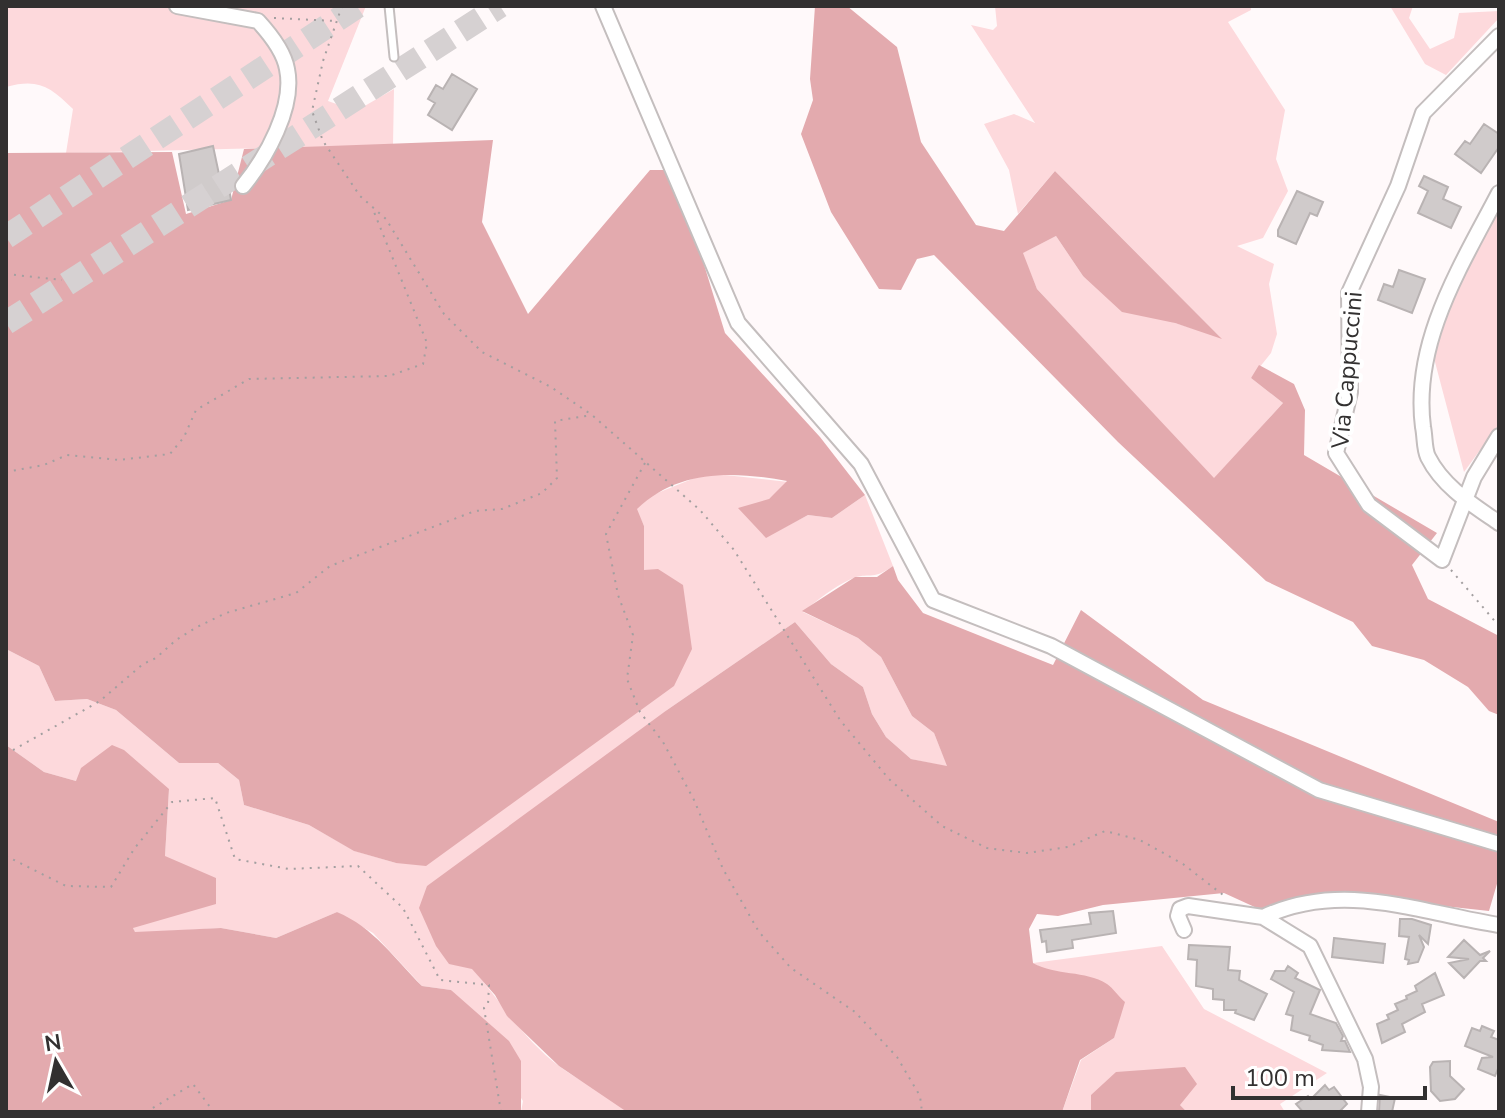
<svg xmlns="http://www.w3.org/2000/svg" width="1505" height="1118" font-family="'Nunito Sans',sans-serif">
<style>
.green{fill:#fdd9dc}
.forest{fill:#e3aaae}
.building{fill:#d0cbcb;stroke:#b9b3b3;stroke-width:2}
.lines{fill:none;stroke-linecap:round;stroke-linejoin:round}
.highway-tunnel{stroke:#d6d1d2;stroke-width:24;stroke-dasharray:24 12;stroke-linecap:butt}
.lane-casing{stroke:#c4bebe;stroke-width:11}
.street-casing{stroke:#c4bebe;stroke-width:18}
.path{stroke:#a39fa0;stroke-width:2;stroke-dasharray:2 6;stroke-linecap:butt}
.lane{stroke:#fff;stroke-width:7}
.street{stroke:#fff;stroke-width:14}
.labels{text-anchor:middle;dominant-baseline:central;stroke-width:8;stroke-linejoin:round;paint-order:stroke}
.street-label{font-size:24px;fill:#323030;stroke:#fff}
</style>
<rect width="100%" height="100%" fill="#fff9fa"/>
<path class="green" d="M6,6H366L328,101L356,111L394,89L393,145L66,153L73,109C50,87 39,78 6,87Z
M995,6H1251V10L1228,22L1285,110L1276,159L1288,191L1263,238L1237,246L1274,264L1269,284L1277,334L1271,353L1251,378L1283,403L1214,479L1037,289L1022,253L1056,236L1083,276L1175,323L1220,337L1055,171L1018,214L1009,170L984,124L1014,114L1035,123L971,25L993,30L997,26Z
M1390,6H1413L1409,18L1430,49L1454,38L1459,13L1499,11V18L1446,75L1425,64Z
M1499,208V424L1464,472L1435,362V344L1468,250Z
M707,473L788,482L769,499L766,537L808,515L832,518L865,495L893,566C870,582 870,571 851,579C834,587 817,600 803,612L858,638L881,657L912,716L934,733L948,767L911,759L886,737L872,714L863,687L831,664L795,622L667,710L472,968C501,1002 523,1039 559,1066C581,1083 608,1092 627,1112H521L523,1101L451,990L422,986L373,933L337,912L276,938L221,928L135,933L133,928L165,856L169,789L76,781L44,772L6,745V649L39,666L55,701L87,699L116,710L179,763H218L239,780L244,805L309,825L355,851L396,863L644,570V526L636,509L650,496Z
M1162,946L1204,1009L1327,1073L1280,1104L1285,1112H1187L1180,1105L1091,1095V1112H1062L1081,1060L1114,1038L1083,976L1049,972L1033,963Z"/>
<path class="forest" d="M815,6H847L897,47L921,142L976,225L1004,231L1055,171L1222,339L1175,323L1122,312L1083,276L1056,236L1023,253L1037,289L1214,478L1283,403L1251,378L1259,365L1294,384L1305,410L1304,455L1437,533L1412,565L1428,599L1499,636V715L1489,711L1468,687L1424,660L1372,646L1353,622L1266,581L1118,442L934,255L917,259L901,290L879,289L831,212L801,134L813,100L810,79Z
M493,140L482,222L528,314L650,170H675L725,333L820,437L865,495L832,518L808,515L766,538L738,508L769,499L787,481C734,471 678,469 637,509L644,526V570L658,569L683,585L692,649L674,686L426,866L396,863L354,851L309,825L244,805L239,780L218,763H179L116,710L87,699L55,701L39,666L6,649V153L172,152L186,214L231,200L244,149Z
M893,566L898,580L923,613L1053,665L1081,610L1203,700L1499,822V877L1489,911L1334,894L1259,909L1224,893L1103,905L1058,916L1037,914L1029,929L1033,963C1056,976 1085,970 1107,984C1113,988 1119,997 1125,1002L1114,1038L1080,1060L1062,1112H627L559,1066L507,1016L495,995L472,969L449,964L436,946L419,908L427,886L667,710L795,622L831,664L863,687L872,714L886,737L911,759L947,766L934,733L912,716L881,657L858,638L802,611L855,577H877Z
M6,745L44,772L76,781L81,768L112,745L124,750L169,789L165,856L216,878V904L133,928L135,932L221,928L276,938L337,912C373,927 395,959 422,986L451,990L509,1041L521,1061V1112H6Z
M1185,1067L1197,1084L1180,1105L1187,1112H1091V1095L1116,1072Z"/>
<path class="building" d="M452,74L477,89L452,130L428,115L435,103L428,99L436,85L443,89Z
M1484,124L1499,134V147L1481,173L1455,154L1465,141L1470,144Z
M213,146L220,179L227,178L231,200L188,210L179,154Z
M1424,176L1448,187L1443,199L1461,207L1451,228L1418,213L1428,191L1419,186Z
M1297,191L1323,202L1317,216L1310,213L1296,244L1278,236V230Z
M1399,270L1425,279L1412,313L1378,300L1384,284L1393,287Z
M1113,911L1116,933L1072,940L1073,948L1047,952L1046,941L1042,942L1040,930L1091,924L1089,913Z
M1400,919H1412L1431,925L1428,944L1419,935L1424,947L1418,962L1408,964L1409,960L1405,959L1409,937L1399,936Z
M1334,938L1385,944L1383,963L1332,957Z
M1464,940L1480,955L1490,951L1483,958L1486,961H1480L1464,978L1449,963L1469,959L1448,957Z
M1189,945L1230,947L1228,970L1240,971L1239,980L1267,994L1254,1020L1235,1013L1236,1010H1224V1000L1213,999V989L1196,986L1197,960L1188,959Z
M1288,966L1298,973L1295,978L1320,990L1310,1014L1336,1023L1343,1036L1341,1041H1345L1350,1052L1322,1050L1323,1045L1309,1040L1310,1036L1291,1030L1293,1016L1286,1014L1294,992L1271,979L1275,971H1285Z
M1435,973L1444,995L1422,1004L1425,1012L1402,1024L1405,1032L1382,1043L1377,1024L1389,1019L1387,1015L1398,1010L1395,1004L1407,999L1406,996L1417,991L1415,986Z
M1482,1026L1494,1031L1491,1037L1499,1040V1066L1495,1076L1478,1069L1482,1058L1493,1057L1465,1046L1472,1028L1480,1031Z
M1450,1061V1076L1464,1089L1455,1099L1440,1101L1431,1091L1430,1067L1433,1062Z
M1325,1085L1329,1090L1334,1087L1347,1104L1339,1112H1303L1296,1104L1308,1096L1311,1099Z
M1380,1095L1395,1098L1392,1112H1379Z"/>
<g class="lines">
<path class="highway-tunnel" d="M6,237L358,6
M6,323L500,6"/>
<g class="lane-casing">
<path id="lane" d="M389,6L394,57"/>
</g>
<g class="street-casing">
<path id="street" d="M177,6L258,21C270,34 284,52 287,69C295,107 266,158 243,186
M603,6L738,323L861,464L933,600L1051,646L1319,790L1499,844
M1499,36L1423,113L1398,186L1349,293L1350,392L1336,453L1369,505L1442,560L1474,477L1499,436
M1499,193C1461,266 1412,342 1423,427C1425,436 1424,449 1428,457C1443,487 1473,505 1499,523
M1263,917C1343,880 1417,912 1499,925
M1184,930L1178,916L1180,909L1188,906L1263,917L1310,946L1365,1059L1371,1087L1369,1112"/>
</g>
<path class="path" d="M342,6L323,61L312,111L323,141L360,196L386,219L444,314L482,352L551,387L592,415L700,510L734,550L840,720L889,779L942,826L987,848L1027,853L1068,847L1105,831L1140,840L1183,864L1227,898
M274,18L336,21
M6,274L62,280
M645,463L606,534L618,595L633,635L627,679L640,712L663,742L694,800L723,869L759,932L791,968L855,1012L897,1057L920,1096L922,1112
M6,472L44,465L67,455L119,460L170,454L184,437L196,410L249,379L389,376L423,364L427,343L374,212
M1451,570L1499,626
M6,754L100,701L143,664L156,658L176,640L197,627L226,613L296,593L330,566L475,511L502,509L542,493L557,478L555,421L592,415
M6,856L66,886L111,887L134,849L172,802L215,798L235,859L289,869L358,866L403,908L440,980L489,985L488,1004L484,1008L501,1112
M146,1112L193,1084L210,1107V1112
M618,1112H619"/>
<use href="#lane" class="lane"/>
<use href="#street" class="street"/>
</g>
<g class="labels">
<g class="street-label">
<text transform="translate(1347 370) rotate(-85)">Via Cappuccini</text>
</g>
</g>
<rect width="1505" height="1118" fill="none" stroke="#323030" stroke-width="16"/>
<g transform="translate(56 1062) rotate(351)" stroke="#ffffff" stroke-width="6" paint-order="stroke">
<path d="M0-6L14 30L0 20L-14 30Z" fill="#323030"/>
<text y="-12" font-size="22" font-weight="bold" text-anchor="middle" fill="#323030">N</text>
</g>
<path d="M1233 1086v12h192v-12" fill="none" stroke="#323030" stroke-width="4"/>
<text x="1245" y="1086" font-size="24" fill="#323030" stroke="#ffffff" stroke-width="6" paint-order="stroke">100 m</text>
</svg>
